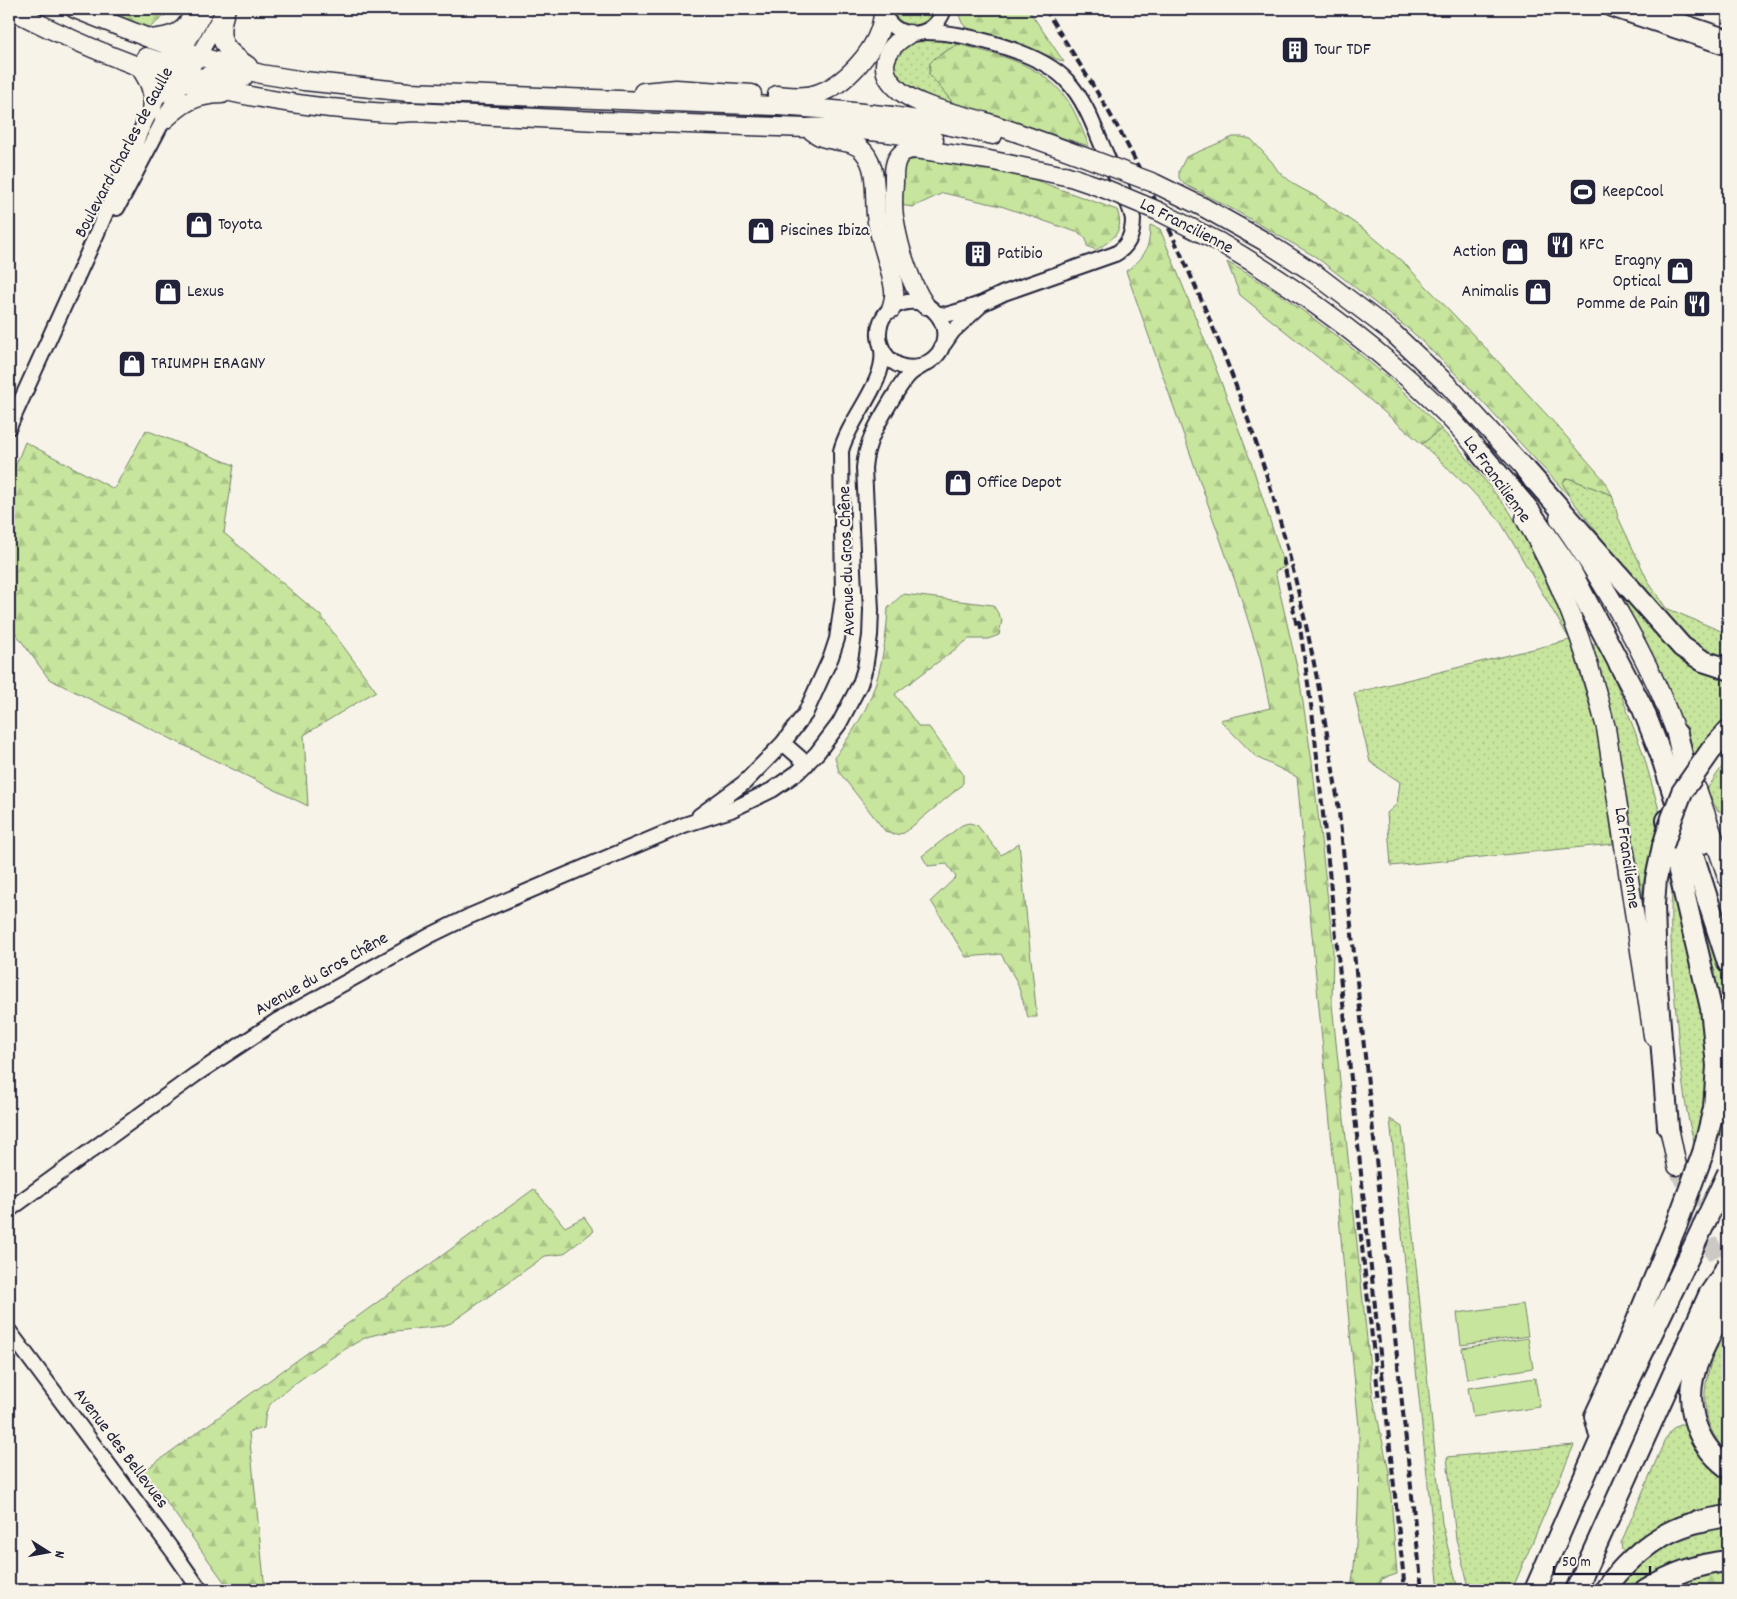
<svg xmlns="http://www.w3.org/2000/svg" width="1737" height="1599" font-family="Dekko,sans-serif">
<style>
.grass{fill:url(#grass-dots);stroke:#74846c}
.forest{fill:url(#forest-firs);stroke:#74846c}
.garden{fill:#c7e59d;stroke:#74846c}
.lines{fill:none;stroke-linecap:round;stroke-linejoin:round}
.trunk-tunnel{stroke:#ccc9c5;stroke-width:18;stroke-dasharray:18 9;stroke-linecap:butt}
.tertiary-casing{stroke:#22223b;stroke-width:18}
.secondary-casing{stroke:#22223b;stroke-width:19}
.primary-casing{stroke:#22223b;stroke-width:21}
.trunk-casing{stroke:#22223b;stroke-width:21}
.motorway-casing{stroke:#22223b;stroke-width:24}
.tertiary{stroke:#f7f3e8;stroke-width:14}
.secondary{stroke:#f7f3e8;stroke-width:15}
.primary{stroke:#f7f3e8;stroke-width:18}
.trunk{stroke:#f7f3e8;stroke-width:18}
.motorway{stroke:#f7f3e8;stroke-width:20}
.rail{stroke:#22223b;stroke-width:4;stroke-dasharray:8 4;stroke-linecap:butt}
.trunk-bridge-casing{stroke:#22223b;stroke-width:21;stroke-linecap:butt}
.motorway-bridge-casing{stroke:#22223b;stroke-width:24;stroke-linecap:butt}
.trunk-bridge{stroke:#f7f3e8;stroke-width:18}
.motorway-bridge{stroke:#f7f3e8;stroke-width:20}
.labels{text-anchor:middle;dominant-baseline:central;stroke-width:4.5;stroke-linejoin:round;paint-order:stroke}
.poi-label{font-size:18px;fill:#22223b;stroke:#f7f3e8;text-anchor:start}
.street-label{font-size:18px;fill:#22223b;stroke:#f7f3e8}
</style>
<defs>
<pattern id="grass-dots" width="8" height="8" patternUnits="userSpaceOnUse" patternTransform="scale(1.25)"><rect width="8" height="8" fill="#c7e59d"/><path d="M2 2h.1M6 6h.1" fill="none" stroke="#abc488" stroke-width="1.8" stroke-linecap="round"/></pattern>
<pattern id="forest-firs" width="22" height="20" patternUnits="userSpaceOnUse" patternTransform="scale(1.25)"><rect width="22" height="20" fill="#c7e59d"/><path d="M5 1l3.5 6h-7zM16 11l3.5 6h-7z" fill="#abc488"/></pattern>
</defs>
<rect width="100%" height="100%" fill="#f7f3e8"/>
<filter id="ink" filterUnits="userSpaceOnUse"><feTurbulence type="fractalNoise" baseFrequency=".02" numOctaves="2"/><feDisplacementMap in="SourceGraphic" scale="10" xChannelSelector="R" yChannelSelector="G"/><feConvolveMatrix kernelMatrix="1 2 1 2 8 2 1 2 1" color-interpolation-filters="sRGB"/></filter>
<g filter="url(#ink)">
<path class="grass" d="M890,9H936C928,32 898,32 890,9Z
M932,39H941L958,44L936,57L930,63L929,74L954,104C934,98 889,89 894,61C895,54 902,46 909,44C916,41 924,41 932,39Z
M1441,429L1463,453L1510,512L1533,554L1557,605L1570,640L1599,738L1613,844L1391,866L1387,813L1397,804L1400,782L1370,762L1354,693L1570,640L1500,521L1468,487L1422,444Z
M1568,478L1612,495L1618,517L1649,583L1666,608L1728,634V659L1706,652L1690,642L1643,592L1569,496L1563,484L1564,480Z
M1616,586L1728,676V715L1707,738L1695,756C1672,697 1647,640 1616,586Z
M1596,643L1599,644L1622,697L1643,753L1661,817L1652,843L1643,885L1642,913L1638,896L1620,759L1607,701L1594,650V644Z
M1728,758C1728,772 1731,803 1721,812L1717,810L1707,789Z
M1674,875L1704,1018L1708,1075L1706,1101L1696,1148C1683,1108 1681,1066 1677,1024C1673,975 1667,924 1674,875Z
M1701,912L1703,913L1728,986V1121L1710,1155L1717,1133L1698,916Z
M1390,1119L1402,1127L1442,1523L1458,1590H1439Z
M1728,1317V1454C1687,1410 1709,1366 1728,1317Z
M1680,1424H1686L1724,1475L1728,1478V1509L1630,1551L1625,1552L1622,1550L1621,1543L1664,1442L1672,1429Z
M1574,1445L1512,1590H1470L1456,1539L1447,1457Z
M1728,1527V1556L1637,1590H1616C1646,1551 1680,1536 1728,1527Z"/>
<path class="forest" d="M102,9H173L148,29Z
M957,9H1028L1064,62L1018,44L968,29L962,23Z
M958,44C997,55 1041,63 1066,98C1076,112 1082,129 1089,146L954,104L929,74L930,63L936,57Z
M1233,137H1242L1251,139L1272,162L1278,171L1295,185L1317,197L1366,231L1404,263L1482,344L1558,427L1604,480L1612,495L1568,478L1564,480L1563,484L1569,496L1464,382L1411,331L1316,257L1236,211L1184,184L1179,178V171L1186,157Z
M929,155L1035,180L1117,210C1125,232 1113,239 1096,250L1087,246L1086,238L1079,233L1001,206L943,193L913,207L899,205C900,191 897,170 910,160C915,157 923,156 929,155Z
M1150,225L1160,229L1215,366L1251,462L1285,567L1275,571L1299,676L1312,762L1333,944L1332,1004L1373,1397L1389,1472L1397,1574L1382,1579L1378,1590H1351C1359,1536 1359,1482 1359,1427L1297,777L1256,757L1220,720L1270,708L1260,658L1241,598L1126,271C1145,258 1150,248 1150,225Z
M1227,262C1266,283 1300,308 1335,335C1373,364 1409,394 1441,429L1422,444L1351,384L1240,295Z
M146,430L234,465L224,533L321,616L376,691L304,735L308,806L49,679L9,624V482L25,442L114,489Z
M903,594L993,605L1002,620L999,635L988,639H969L895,694L919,727H929L963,774V783L960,787L904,833L894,835L885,831L839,772L835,757C843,745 852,733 859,721C879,687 886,647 888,608Z
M969,823L977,825L1001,855L1019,843L1037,1017H1028L1017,982L1001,954L966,957L931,901L956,877L947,864L928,866L922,856L962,825Z
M534,1189L565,1227L584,1217L594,1231L563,1254L545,1256L451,1323L442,1326C420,1329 392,1330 370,1336C355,1340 278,1393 269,1406C265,1412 265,1420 264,1428L249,1432L265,1590H230L144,1471Z
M1728,1572V1590H1664L1703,1576Z"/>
<path class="garden" d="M1523,1304L1528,1336L1461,1345L1457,1313Z
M1528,1338L1533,1368L1467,1379L1462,1348Z
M1535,1378L1540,1407L1473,1417L1468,1388Z"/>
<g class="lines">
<path class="trunk-tunnel" d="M1677,1166L1699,1219L1728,1283"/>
<g class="tertiary-casing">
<path id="tertiary" d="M882,9C892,42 934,42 944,9
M1611,9L1728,48
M1645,9L1728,37
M925,32C963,32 1041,52 1067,81C1087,102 1096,133 1108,159C1116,177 1129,200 1133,219C1133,234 1128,247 1115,254L1004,293L983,303L960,311L946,315L936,313
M117,208L184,81
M944,344L953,331L979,307
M9,427L97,233L142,128L156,101
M783,743L807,764
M699,816L744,783L783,743L805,714L831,657L837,639L843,596L841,451C849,419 887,381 882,350
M9,1210L195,1075L278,1020L312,1001L431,935L470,916L684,825L731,810L772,790L798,772L817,753L839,724L860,684L865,668L870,636L871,610L864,468C866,442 878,423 891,401C897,392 902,381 911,373C922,364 936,362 942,347C952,322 929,296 903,303C863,313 876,375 919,367
M9,1331L175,1554L200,1590"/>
</g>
<g class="secondary-casing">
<path id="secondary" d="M178,60L206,9
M184,81L223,12"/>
</g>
<g class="primary-casing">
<path id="primary" d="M10,9C60,35 116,60 170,77C222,92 276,102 330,108C358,110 385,115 413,112L598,121L807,128L829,127L890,133
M75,9L151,39L208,59L261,74L304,81L409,92L778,106L834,110L892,116
M226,9C215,39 223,49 248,66
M151,39C164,37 179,36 187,24C191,19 194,14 199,9
M146,57C165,64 180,66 198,56
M139,66C149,81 155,91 152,110
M643,92L676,89L752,94
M161,93L184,81L214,75L243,78
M777,95C788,96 802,98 813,95C845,87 881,47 883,13
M164,120C184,102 194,95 222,94
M812,131C816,134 820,137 825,138C838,142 854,140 864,152C878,168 874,195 876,215C879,241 891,265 894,290C895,296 893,303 891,309"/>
</g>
<g class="trunk-casing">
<path id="trunk" d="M909,34C885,48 874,70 900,91C923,109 958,113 986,122C1022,134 1058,147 1093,160
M892,116L936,123L993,135
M890,133L934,140
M1065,175L1103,188
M1203,207L1264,241L1314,273L1393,333L1449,386L1526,470L1533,481
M1219,242C1288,282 1350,327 1410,380C1438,405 1467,433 1488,464
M925,305C910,283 899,248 895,222C892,210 893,195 894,183C894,174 893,161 901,154C907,148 915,149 923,150L989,160L1075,178
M1559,518C1596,571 1630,627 1657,686C1666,705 1673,726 1681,746
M1525,519C1564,583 1588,655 1606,728L1653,1036
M1697,789L1728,879
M1666,1113L1677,1166"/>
</g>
<g class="motorway-casing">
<path id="motorway" d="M1481,454L1528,509L1569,568L1643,709L1661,755L1728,963
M1526,470L1682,647L1703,661L1728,669
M1677,734L1703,843
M1712,749L1728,731
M1667,820L1711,1008L1717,1066L1714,1108L1703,1153
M1663,846L1656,879L1654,904L1656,975L1668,1127
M1722,1278C1721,1288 1722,1300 1720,1309C1717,1324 1705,1344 1699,1359C1682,1399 1693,1442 1728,1468
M1601,1439L1595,1416L1617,1369L1676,1226
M1535,1590L1601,1439L1692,1250
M1576,1590L1709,1295L1722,1276
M1605,1590C1620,1568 1644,1545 1668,1533C1686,1523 1708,1519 1728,1516
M1645,1590C1671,1574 1698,1564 1728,1561"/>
</g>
<use href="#tertiary" class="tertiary"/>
<use href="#secondary" class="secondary"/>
<use href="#primary" class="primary"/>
<use href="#trunk" class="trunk"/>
<use href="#motorway" class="motorway"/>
<path class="rail" d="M1045,9C1076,59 1109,108 1135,160C1198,282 1251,410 1286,543C1309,629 1325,715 1338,803L1422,1590
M1283,558L1297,627
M1299,620L1313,719L1405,1590
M1358,1210L1379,1401"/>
<g class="trunk-bridge-casing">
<path id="trunk-bridge" d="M1093,160L1154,183L1203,207
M1103,188L1158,211L1219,242"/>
</g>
<g class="motorway-bridge-casing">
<path id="motorway-bridge" d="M1663,846L1672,818L1682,792L1712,749
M1676,1226L1703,1153
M1692,1250L1728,1173
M1722,1276L1728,1263"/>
</g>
<use href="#trunk-bridge" class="trunk-bridge"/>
<use href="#motorway-bridge" class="motorway-bridge"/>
</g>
</g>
<defs>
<g id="building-square" transform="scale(1.4375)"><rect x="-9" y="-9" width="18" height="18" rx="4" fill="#22223b" stroke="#f7f3e8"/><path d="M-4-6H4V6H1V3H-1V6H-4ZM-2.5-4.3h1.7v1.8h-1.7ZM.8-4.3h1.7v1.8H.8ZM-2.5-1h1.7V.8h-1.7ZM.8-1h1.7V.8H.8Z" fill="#fff"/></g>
<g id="stadium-square" transform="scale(1.4375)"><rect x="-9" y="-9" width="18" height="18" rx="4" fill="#22223b" stroke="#f7f3e8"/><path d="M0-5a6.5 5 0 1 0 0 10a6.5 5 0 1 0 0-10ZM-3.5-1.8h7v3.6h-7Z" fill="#fff"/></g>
<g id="shop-square" transform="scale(1.4375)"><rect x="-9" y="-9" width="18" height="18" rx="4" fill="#22223b" stroke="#f7f3e8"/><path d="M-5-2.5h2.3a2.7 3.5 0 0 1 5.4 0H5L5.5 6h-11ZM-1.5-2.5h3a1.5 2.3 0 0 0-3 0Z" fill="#fff"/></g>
<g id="restaurant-square" transform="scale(1.4375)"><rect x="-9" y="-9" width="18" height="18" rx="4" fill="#22223b" stroke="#f7f3e8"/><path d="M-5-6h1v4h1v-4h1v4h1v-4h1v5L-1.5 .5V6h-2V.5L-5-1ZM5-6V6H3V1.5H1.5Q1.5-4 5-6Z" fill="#fff"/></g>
</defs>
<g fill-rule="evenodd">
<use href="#building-square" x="1295" y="50"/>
<use href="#stadium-square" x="1583" y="192"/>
<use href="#shop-square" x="199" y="225"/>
<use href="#shop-square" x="761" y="231"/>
<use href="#restaurant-square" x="1560" y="245"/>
<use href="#shop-square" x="1515" y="252"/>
<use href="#building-square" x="978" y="254"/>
<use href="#shop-square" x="1680" y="271"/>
<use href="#shop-square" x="168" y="292"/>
<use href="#shop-square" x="1538" y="292"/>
<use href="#restaurant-square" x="1697" y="304"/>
<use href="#shop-square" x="132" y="364"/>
<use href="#shop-square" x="958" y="483"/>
</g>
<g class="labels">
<g class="poi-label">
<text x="1314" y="50">Tour TDF</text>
<text x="1602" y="192">KeepCool</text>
<text x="218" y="225">Toyota</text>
<text x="780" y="231">Piscines Ibiza</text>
<text x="1579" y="245">KFC</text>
<text x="1496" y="252" text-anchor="end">Action</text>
<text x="997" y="254">Patibio</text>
<text x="1661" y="261" text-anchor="end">Eragny<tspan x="1661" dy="21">Optical</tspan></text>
<text x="187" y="292">Lexus</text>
<text x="1519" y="292" text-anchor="end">Animalis</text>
<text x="1678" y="304" text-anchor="end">Pomme de Pain</text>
<text x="151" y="364">TRIUMPH ERAGNY</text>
<text x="977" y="483">Office Depot</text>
</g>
<g class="street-label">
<text transform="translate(125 153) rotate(-62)">Boulevard Charles de Gaulle</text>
<text transform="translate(1186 227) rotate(27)">La Francilienne</text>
<text transform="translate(1496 480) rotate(54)">La Francilienne</text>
<text transform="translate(848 561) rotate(-92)">Avenue du Gros Chêne</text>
<text transform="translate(1626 858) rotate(82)">La Francilienne</text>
<text transform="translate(322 975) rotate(-30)">Avenue du Gros Chêne</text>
<text transform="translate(120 1449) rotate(53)">Avenue des Bellevues</text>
</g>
</g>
<rect width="1737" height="1599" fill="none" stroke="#f7f3e8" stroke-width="30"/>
<rect x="15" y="15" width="1707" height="1569" fill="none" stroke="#22223b" stroke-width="2" filter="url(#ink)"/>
<g transform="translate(48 1552) rotate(101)" stroke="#f7f3e8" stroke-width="4" paint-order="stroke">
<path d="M0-4L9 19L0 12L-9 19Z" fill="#22223b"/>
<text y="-8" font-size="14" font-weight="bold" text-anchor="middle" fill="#22223b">N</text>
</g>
<path d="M1554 1566v8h96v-8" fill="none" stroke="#22223b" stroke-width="2.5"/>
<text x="1562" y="1566" font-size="15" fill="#22223b" stroke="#f7f3e8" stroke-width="4" paint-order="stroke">50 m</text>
</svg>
